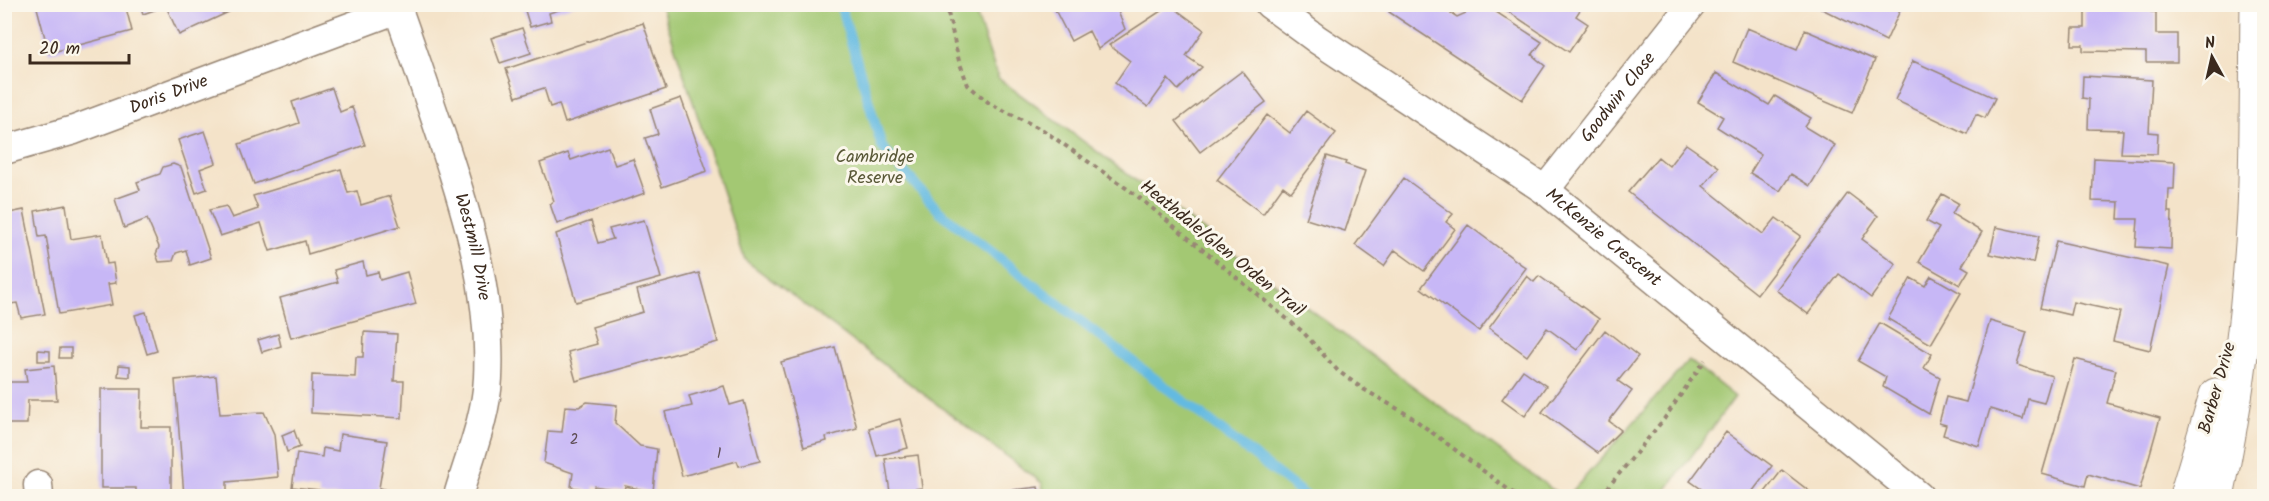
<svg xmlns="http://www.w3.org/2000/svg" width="2269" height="501" font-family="Kalam,sans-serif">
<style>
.green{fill:#a3c873;stroke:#6f7948;stroke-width:1.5}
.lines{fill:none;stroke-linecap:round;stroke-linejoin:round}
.stream{stroke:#64bae1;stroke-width:10}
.building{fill:#c7b7f6}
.minor-casing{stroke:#988674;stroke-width:31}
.tertiary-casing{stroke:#988674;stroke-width:35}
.path{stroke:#988674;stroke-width:4;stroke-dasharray:4.5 4.5;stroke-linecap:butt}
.minor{stroke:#fff;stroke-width:28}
.tertiary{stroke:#fff;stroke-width:33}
.labels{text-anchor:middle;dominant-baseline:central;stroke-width:6;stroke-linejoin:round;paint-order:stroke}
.number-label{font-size:15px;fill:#5e4d54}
.street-label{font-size:18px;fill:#3b2a1e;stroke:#fbf7ec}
.park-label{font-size:18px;fill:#5a5938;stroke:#fbf7ec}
</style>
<rect width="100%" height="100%" fill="#fbf7ec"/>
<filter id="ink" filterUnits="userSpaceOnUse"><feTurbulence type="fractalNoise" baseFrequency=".0167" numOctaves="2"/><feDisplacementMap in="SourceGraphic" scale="12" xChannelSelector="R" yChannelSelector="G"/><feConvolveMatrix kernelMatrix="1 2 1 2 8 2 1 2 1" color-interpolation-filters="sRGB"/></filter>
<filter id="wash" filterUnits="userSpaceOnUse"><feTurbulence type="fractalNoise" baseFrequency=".008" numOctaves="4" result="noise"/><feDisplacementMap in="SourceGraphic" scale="24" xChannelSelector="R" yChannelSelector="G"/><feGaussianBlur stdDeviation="1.35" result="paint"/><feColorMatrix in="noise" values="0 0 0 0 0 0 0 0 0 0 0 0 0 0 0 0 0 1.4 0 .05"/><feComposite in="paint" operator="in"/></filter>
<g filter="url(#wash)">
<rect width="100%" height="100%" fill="#f4e3c9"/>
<path class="green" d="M661,5H973L998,78L1561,496H1044L1042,483L745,260Z
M1689,360L1735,397L1662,496H1568Z"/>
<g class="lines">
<path class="stream" d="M840,4L882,147L940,212L1306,496"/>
</g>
<g id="blocks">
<path class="building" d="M36,4H125L132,31L49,53Z
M140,4H158L160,8L143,14Z
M165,4H246L179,35Z
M523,4H575V5L549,13L551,21L530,27Z
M1052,4H1115L1125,29L1098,49L1089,31L1071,41Z
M1396,4H1437L1457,17L1466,13L1473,4H1484L1542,42L1532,55L1545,66L1522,100L1389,12Z
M1497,4H1584L1576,16L1588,24L1569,52Z
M1812,4H1903L1886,41Z
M2101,4H2151V12H2156V34H2177V62H2146V52L2083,51V45H2072L2073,28H2085V6H2101Z
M1170,5L1204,30L1186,56L1202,67L1178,90L1168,79L1148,107L1115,83L1130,61L1109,45Z
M643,23L666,89L565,123L559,104L550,107L544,88L516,97L506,69Z
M522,28L531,53L500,63L491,38Z
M1747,28L1797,49L1805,30L1875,60L1852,113L1733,62Z
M1913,61L1995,98L1985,118L1976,114L1967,134L1895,100Z
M1242,71L1266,102L1200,152L1176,121Z
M1716,73L1769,105L1775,96L1811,118L1805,127L1835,145L1810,186L1791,174L1780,191L1750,173L1761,155L1717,127L1723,117L1698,102Z
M2083,76L2152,80L2149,132L2158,133L2157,154L2121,153L2123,130L2088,129L2089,99L2082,98Z
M332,88L340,112L352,107L365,145L254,184L239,144L299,123L292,102Z
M681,98L707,171L662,187L645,138L658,134L650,109Z
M1306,111L1336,133L1291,192L1283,186L1263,214L1217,180L1267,115L1290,133Z
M205,131L216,163L200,169L207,189L196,193L178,140Z
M1686,144L1719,167L1703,186L1763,234L1776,218L1801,236L1757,294L1628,192L1658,157L1669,166Z
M608,147L615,165L633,159L645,193L557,224L550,204L554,201L540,163L568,153L571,160Z
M1327,156L1346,162L1345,164L1365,171L1345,231L1306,219Z
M2094,158L2175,162L2174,189H2169L2168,212H2172L2171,249L2136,247L2138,219H2118L2119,202L2092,201Z
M173,164L181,167L211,258L190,265L186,250L176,253L173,261L159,262L156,254L159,247L147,219L124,228L115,199L140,190L137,182L160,174L163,167Z
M341,169L348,193L357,191L361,205L390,196L400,226L308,254L305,241L270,251L261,223L220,236L209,210L226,206L232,218L258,209L253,196Z
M1404,178L1453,214L1446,222L1455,229L1424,271L1395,250L1384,266L1355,245Z
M1848,193L1878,216L1862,239L1896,264L1871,298L1839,274L1808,314L1776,290Z
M1942,194L1958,203L1952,214L1982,232L1962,266L1969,270L1960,285L1919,262L1939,228L1926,221Z
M66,205L71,239L102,234L107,264L113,263L116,283L108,284L112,305L59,314L46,236L39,237L35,211Z
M24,210L45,314L21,318L17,303L4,305V214Z
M644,220L661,278L576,302L556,234L591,221L598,243L613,239L609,229Z
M1468,225L1526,268L1479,331L1421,288Z
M1996,227L2039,236L2033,263L1990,254Z
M2056,241L2169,266L2150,350L2113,341L2120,312L2073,302L2070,315L2040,308Z
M363,262L366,275L378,272L380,280L407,272L416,304L291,338L280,298L338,282L334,270Z
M699,273L718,342L576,381L568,352L597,344L592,327L643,312L637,290Z
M1527,276L1534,282L1539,276L1599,319L1577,350L1547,328L1527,356L1489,328Z
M1931,276L1961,293L1931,344L1888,319L1911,278L1925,286Z
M146,312L157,351L147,354L135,315Z
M1990,321L2027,332L2017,365L2052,376L2044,403L2028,399L2023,419L1990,409L1979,446L1943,435L1946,425L1939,423L1946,397L1966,402Z
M1880,323L1932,354L1924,368L1940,377L1929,414L1883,387L1886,377L1858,361Z
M1605,330L1638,356L1618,381L1632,391L1609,421L1621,430L1598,453L1542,412Z
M364,332L397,334L394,381H404L402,418L311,413L312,375L355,377L356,357H363Z
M278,334L281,346L262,352L258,340Z
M835,347L857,428L826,437L827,441L804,447L781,362Z
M60,348H71V358H59Z
M38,350L50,351V361H38Z
M2075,359L2116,370L2107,403L2160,418L2140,489L2088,474L2085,486L2042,474Z
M119,365L130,366V377L118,376Z
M54,366L57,400H28L27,424H4V382H27L25,369Z
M1523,370L1546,386L1525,416L1502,399Z
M216,376L220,414L264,412L274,434L278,477L227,482V493L184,496L175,380Z
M724,386L730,405L744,401L760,461L739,466L737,461L682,476L665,412L692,406L689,396Z
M101,389H142L141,427H171V496H136V488H101Z
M587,402L617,405L615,423L640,446L657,449L653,492L625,486L624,491L594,486L593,491L571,487L573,473L544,463L548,431L562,432L565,406L579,407Z
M900,419L908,448L877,456L869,428Z
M294,430L300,447L287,452L282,435Z
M1726,432L1772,466L1749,496H1700L1704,491L1690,481Z
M340,434L387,441L379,488L388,490L387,496H319V490L292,487L297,453L322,457L323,448L338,451Z
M918,455L922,488L890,492L885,459Z
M1782,470L1809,491L1805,496H1762Z
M1038,487L1040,496H971V495Z"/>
</g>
</g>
<g filter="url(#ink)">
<use href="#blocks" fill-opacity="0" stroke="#988674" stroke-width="1.5"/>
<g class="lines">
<g class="minor-casing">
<g id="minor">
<path id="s1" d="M396,4C412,49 427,93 442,138C468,216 492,295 488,378C486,418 469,458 458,496"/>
<path id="s2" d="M1269,4L1318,40L1545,190L1919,496"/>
<path id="s3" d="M4,150L74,130L398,9"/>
<path id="s4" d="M1545,190L1692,4"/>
<path d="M38,485L39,496"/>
</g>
</g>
<g class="tertiary-casing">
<path id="tertiary" d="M2186,496L2216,395
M2217,496C2237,403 2249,306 2254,211C2257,142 2256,73 2257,4"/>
</g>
<path class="path" d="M946,4L959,61L968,85L989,103L1043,130L1136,195L1303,332L1338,371L1363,389L1410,416L1517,496
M1601,496L1664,419L1705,360"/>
<use href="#minor" class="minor"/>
<use href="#tertiary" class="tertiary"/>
</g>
</g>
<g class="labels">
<g class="number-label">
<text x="574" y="440">2</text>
<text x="719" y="454">1</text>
</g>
<g class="street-label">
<text stroke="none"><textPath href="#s3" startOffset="174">Doris Drive</textPath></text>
<text stroke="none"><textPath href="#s4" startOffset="118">Goodwin Close</textPath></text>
<text stroke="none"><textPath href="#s2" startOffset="408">McKenzie Crescent</textPath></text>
<text stroke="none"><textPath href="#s1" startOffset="255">Westmill Drive</textPath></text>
<text transform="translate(1222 249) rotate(39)">Heathdale/Glen Orden Trail</text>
<text transform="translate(2218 388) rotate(-74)">Barber Drive</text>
</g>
<g class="park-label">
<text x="875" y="157">Cambridge<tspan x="875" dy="21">Reserve</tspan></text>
</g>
</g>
<rect width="2269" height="501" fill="none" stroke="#fbf7ec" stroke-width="24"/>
<g transform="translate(2212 57) rotate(352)" stroke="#fbf7ec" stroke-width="4.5" paint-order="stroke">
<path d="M0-4.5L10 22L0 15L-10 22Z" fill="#3b2a1e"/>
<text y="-9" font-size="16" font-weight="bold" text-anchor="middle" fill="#3b2a1e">N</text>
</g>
<path d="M30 54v9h99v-9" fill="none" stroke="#3b2a1e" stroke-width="3"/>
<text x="39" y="54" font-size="18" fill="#3b2a1e" stroke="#fbf7ec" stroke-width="4.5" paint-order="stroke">20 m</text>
</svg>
